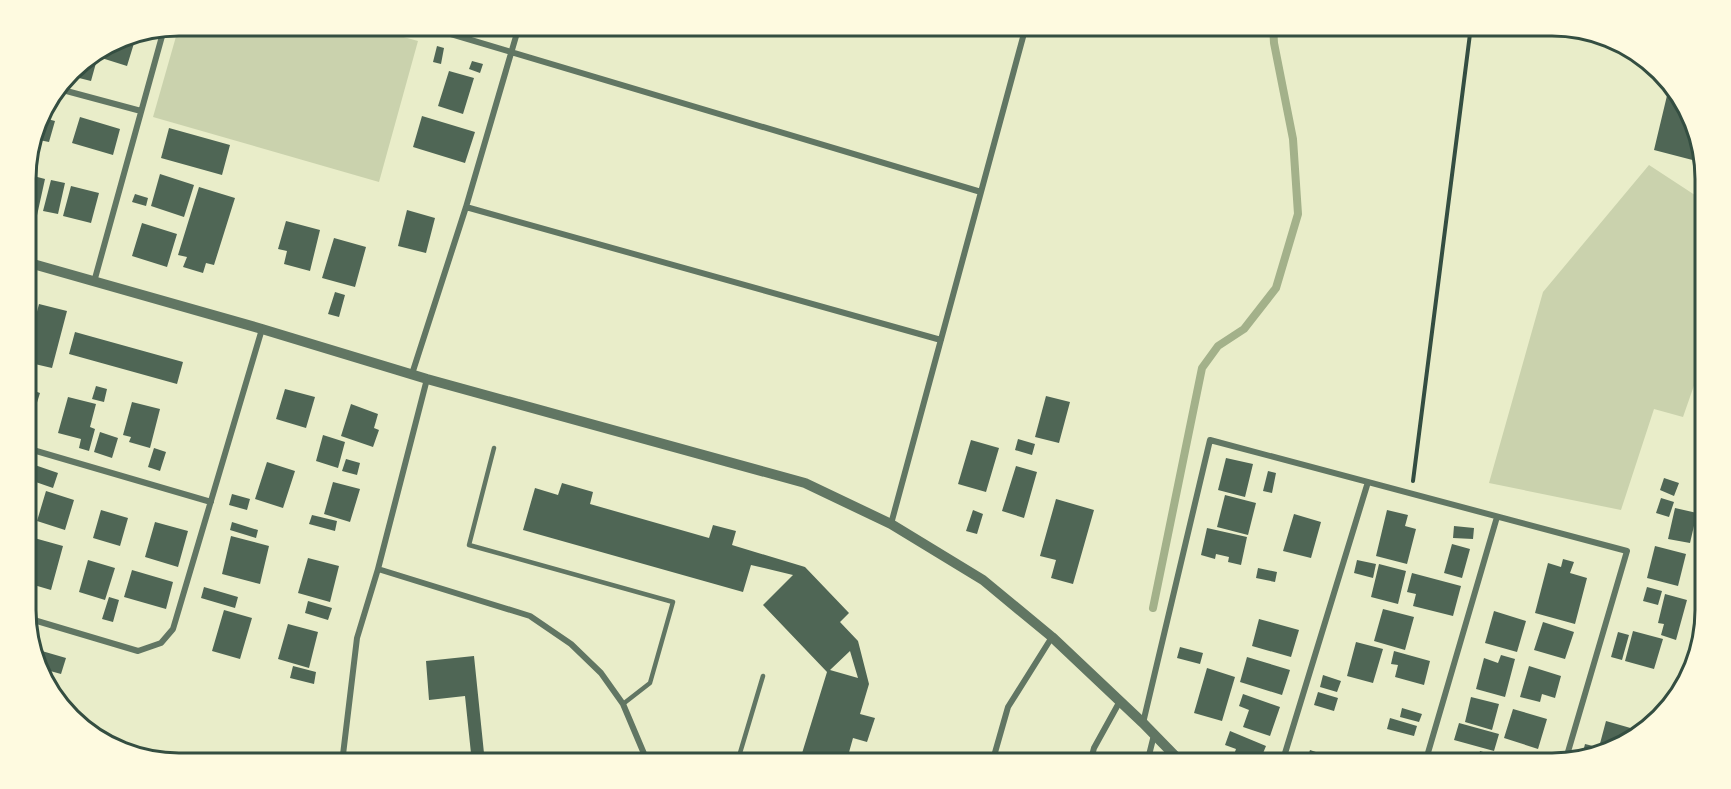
<svg xmlns="http://www.w3.org/2000/svg" width="1731" height="789" font-family="Barlow,sans-serif">
<style>
.green{fill:#cad2ad}
.lines{fill:none;stroke-linecap:round;stroke-linejoin:round}
.stream{stroke:#a3b18a;stroke-width:8}
.building{fill:#4f6655;fill-rule:evenodd}
.path{stroke:#344e41;stroke-width:4}
.service{stroke:#617663;stroke-width:4.5}
.minor{stroke:#617663;stroke-width:6}
.tertiary{stroke:#617663;stroke-width:10}
.rim{fill:none;stroke:#344e41;stroke-width:3}
</style>
<rect width="100%" height="100%" fill="#e9edc9"/>
<path class="green" d="M179,26H364L418,41L379,182L153,117Z
M1649,165L1704,201L1705,354L1683,417L1654,409L1621,510L1489,483L1543,292Z"/>
<g class="lines">
<path class="stream" d="M1153,608L1202,368L1218,346L1244,329L1276,288L1298,214L1293,139L1274,43L1273,26"/>
</g>
<path class="building" d="M149,32L146,39L133,35L143,33Z
M131,35L130,38L135,40L127,66L92,55L121,37Z
M437,46L444,48L441,64L433,62Z
M84,60L96,63L91,81L79,78Z
M472,61L483,64L480,73L469,69Z
M81,62L76,77L69,75L78,64Z
M449,71L474,78L463,114L438,106Z
M1670,83L1674,86L1704,163L1654,150Z
M422,116L475,132L465,163L413,147Z
M40,117L55,121L49,142L34,139Z
M80,117L120,129L113,155L72,143Z
M169,128L230,145L222,175L161,158Z
M26,174L45,179L36,220L26,217Z
M160,174L194,185L184,217L151,206Z
M51,180L65,183L58,214L43,211Z
M71,186L99,193L91,223L63,216Z
M199,187L235,198L214,265L206,263L203,273L183,267L187,257L178,255Z
M135,194L148,198L146,206L132,202Z
M407,210L435,218L426,253L398,246Z
M286,221L320,230L310,271L284,264L287,251L278,249Z
M142,223L177,234L167,267L132,256Z
M334,238L366,247L355,287L322,278Z
M335,292L345,295L339,317L328,314Z
M39,304L67,311L52,368L26,362V354Z
M75,332L183,362L177,384L69,354Z
M96,386L107,389L104,402L92,399Z
M26,388L40,393L30,425L26,424Z
M285,389L315,397L306,428L276,419Z
M1046,396L1070,402L1059,443L1035,437Z
M68,397L96,404L90,427L95,429L89,451L79,448L81,439L58,433Z
M132,402L160,409L150,448L129,442L131,437L123,435Z
M351,404L378,414L374,428L379,430L373,447L341,436Z
M100,432L118,438L112,458L94,452Z
M323,435L345,442L338,468L316,461Z
M1018,439L1035,444L1032,455L1015,450Z
M971,440L999,448L986,492L958,484Z
M154,448L166,452L160,471L148,467Z
M1226,458L1253,464L1245,497L1218,490Z
M346,459L360,463L357,475L342,471Z
M1702,461H1705V504L1694,502Z
M267,462L295,471L283,508L255,499Z
M29,463L58,473L53,488L27,479Z
M1016,466L1037,472L1024,518L1002,511Z
M1268,471L1276,473L1272,493L1263,491Z
M1664,478L1679,483L1674,496L1660,490Z
M333,482L360,489L350,522L324,514Z
M562,483L593,492L590,504L709,538L713,525L736,531L732,545L805,567L849,613L840,622L858,641L869,684L860,714L875,718L867,742L853,738L846,763H799L827,672L763,605L793,575L751,565L743,592L523,530L535,488L558,495ZM850,651L858,678L830,670Z
M46,491L74,500L65,530L37,521Z
M232,494L250,499L247,510L229,505Z
M1225,495L1256,503L1248,535L1217,527Z
M1661,498L1674,502L1669,517L1656,513Z
M1056,499L1094,510L1073,584L1051,578L1056,560L1040,556Z
M1675,508L1697,513L1690,543L1668,539Z
M101,510L128,518L120,546L93,538Z
M973,510L983,514L977,534L966,531Z
M1387,510L1408,515L1405,526L1416,529L1407,564L1376,556Z
M1294,514L1321,522L1311,558L1283,551Z
M312,515L337,521L335,531L309,524Z
M155,522L188,531L178,567L145,557Z
M232,522L258,530L256,538L230,530Z
M1454,526L1474,528L1473,539L1453,538Z
M1207,528L1247,537L1241,565L1228,562L1229,557L1216,554L1215,559L1201,555Z
M27,536L63,546L51,590L34,585L35,582L27,579Z
M231,536L269,546L260,584L222,574Z
M1452,544L1470,549L1462,578L1444,573Z
M1655,546L1686,554L1678,586L1647,578Z
M308,558L339,566L330,602L298,593Z
M1563,559L1574,562L1570,573L1587,578L1575,624L1535,613L1548,563L1561,567Z
M88,560L115,568L105,600L79,592Z
M1357,560L1376,564L1373,578L1354,573Z
M1379,564L1406,571L1398,604L1371,597Z
M1258,568L1277,572L1275,582L1256,578Z
M132,570L173,582L166,609L124,597Z
M1412,573L1461,586L1453,616L1413,606L1416,594L1407,592Z
M204,587L238,597L235,608L201,598Z
M1647,587L1662,591L1658,605L1643,601Z
M1665,594L1687,600L1676,640L1661,635L1664,624L1658,623Z
M109,597L119,600L113,622L102,619Z
M308,601L332,608L328,620L305,613Z
M1383,609L1414,617L1405,650L1374,641Z
M224,610L252,618L240,659L212,651Z
M1494,611L1526,621L1517,652L1485,643Z
M1259,619L1299,630L1291,657L1252,646Z
M1543,622L1574,632L1565,659L1534,650Z
M288,624L318,632L309,668L278,659Z
M1633,631L1663,639L1654,669L1625,661Z
M1618,632L1629,635L1622,660L1611,657Z
M1356,642L1383,649L1373,683L1347,676Z
M1180,647L1203,653L1200,664L1177,658Z
M35,649L66,658L61,674L43,669Z
M1394,651L1430,661L1424,685L1395,677L1398,665L1391,664Z
M1501,655L1515,659L1505,697L1476,689L1484,658L1498,663Z
M474,656L485,763H472L465,696L429,700L426,661Z
M1247,657L1290,670L1282,695L1240,682Z
M293,666L316,672L314,684L290,678Z
M1529,666L1561,676L1555,698L1542,694L1540,702L1520,697Z
M1207,668L1235,677L1222,721L1194,713Z
M1323,675L1341,681L1337,692L1320,687Z
M1318,692L1338,698L1334,711L1314,705Z
M1243,694L1280,707L1270,736L1243,727L1249,710L1239,706Z
M1471,697L1499,704L1492,730L1465,722Z
M1402,708L1422,714L1419,722L1400,717Z
M1513,709L1547,719L1538,749L1504,738Z
M1390,718L1417,726L1414,736L1387,729Z
M1606,721L1634,729L1631,740L1598,751Z
M1459,723L1499,734L1494,751L1454,740Z
M1230,731L1266,746L1259,763H1241L1232,760L1236,749L1225,745Z
M1585,744L1593,746L1591,753L1582,756Z
M1310,750L1349,763H1306Z
M1480,751L1518,763H1476Z"/>
<g class="lines">
<path class="path" d="M1413,481L1471,26"/>
<path class="service" d="M494,448L469,545L673,602L650,683L623,704
M737,763L763,676"/>
<path class="minor" d="M424,26L981,192
M998,26L1024,33
M59,89L141,111
M466,207L941,340
M94,282L164,29
M412,374L466,207L519,26
M26,448L211,502
M891,524L1026,26
M378,569L530,616L571,644L601,673L623,704L645,756L646,763
M27,618L138,651L161,643L173,629L262,329
M1143,723L1210,440L1627,551L1565,762
M342,763L357,638L378,569L427,379
M992,763L1008,707L1052,637
M1090,763L1094,748L1120,701
M1147,763L1154,735
M1282,763L1368,482
M1425,763L1497,517"/>
<path class="tertiary" d="M26,262L262,329L427,379L805,483L891,524L983,580L1052,637L1143,723L1182,763"/>
</g>
<path d="M0 0H1731V789H0ZM179 36H1552A143 143 0 0 1 1695 179V610A143 143 0 0 1 1552 753H179A143 143 0 0 1 36 610V179A143 143 0 0 1 179 36Z" fill="#fefae0" fill-rule="evenodd"/>
<path class="rim" d="M179 36H1552A143 143 0 0 1 1695 179V610A143 143 0 0 1 1552 753H179A143 143 0 0 1 36 610V179A143 143 0 0 1 179 36Z"/>
</svg>
